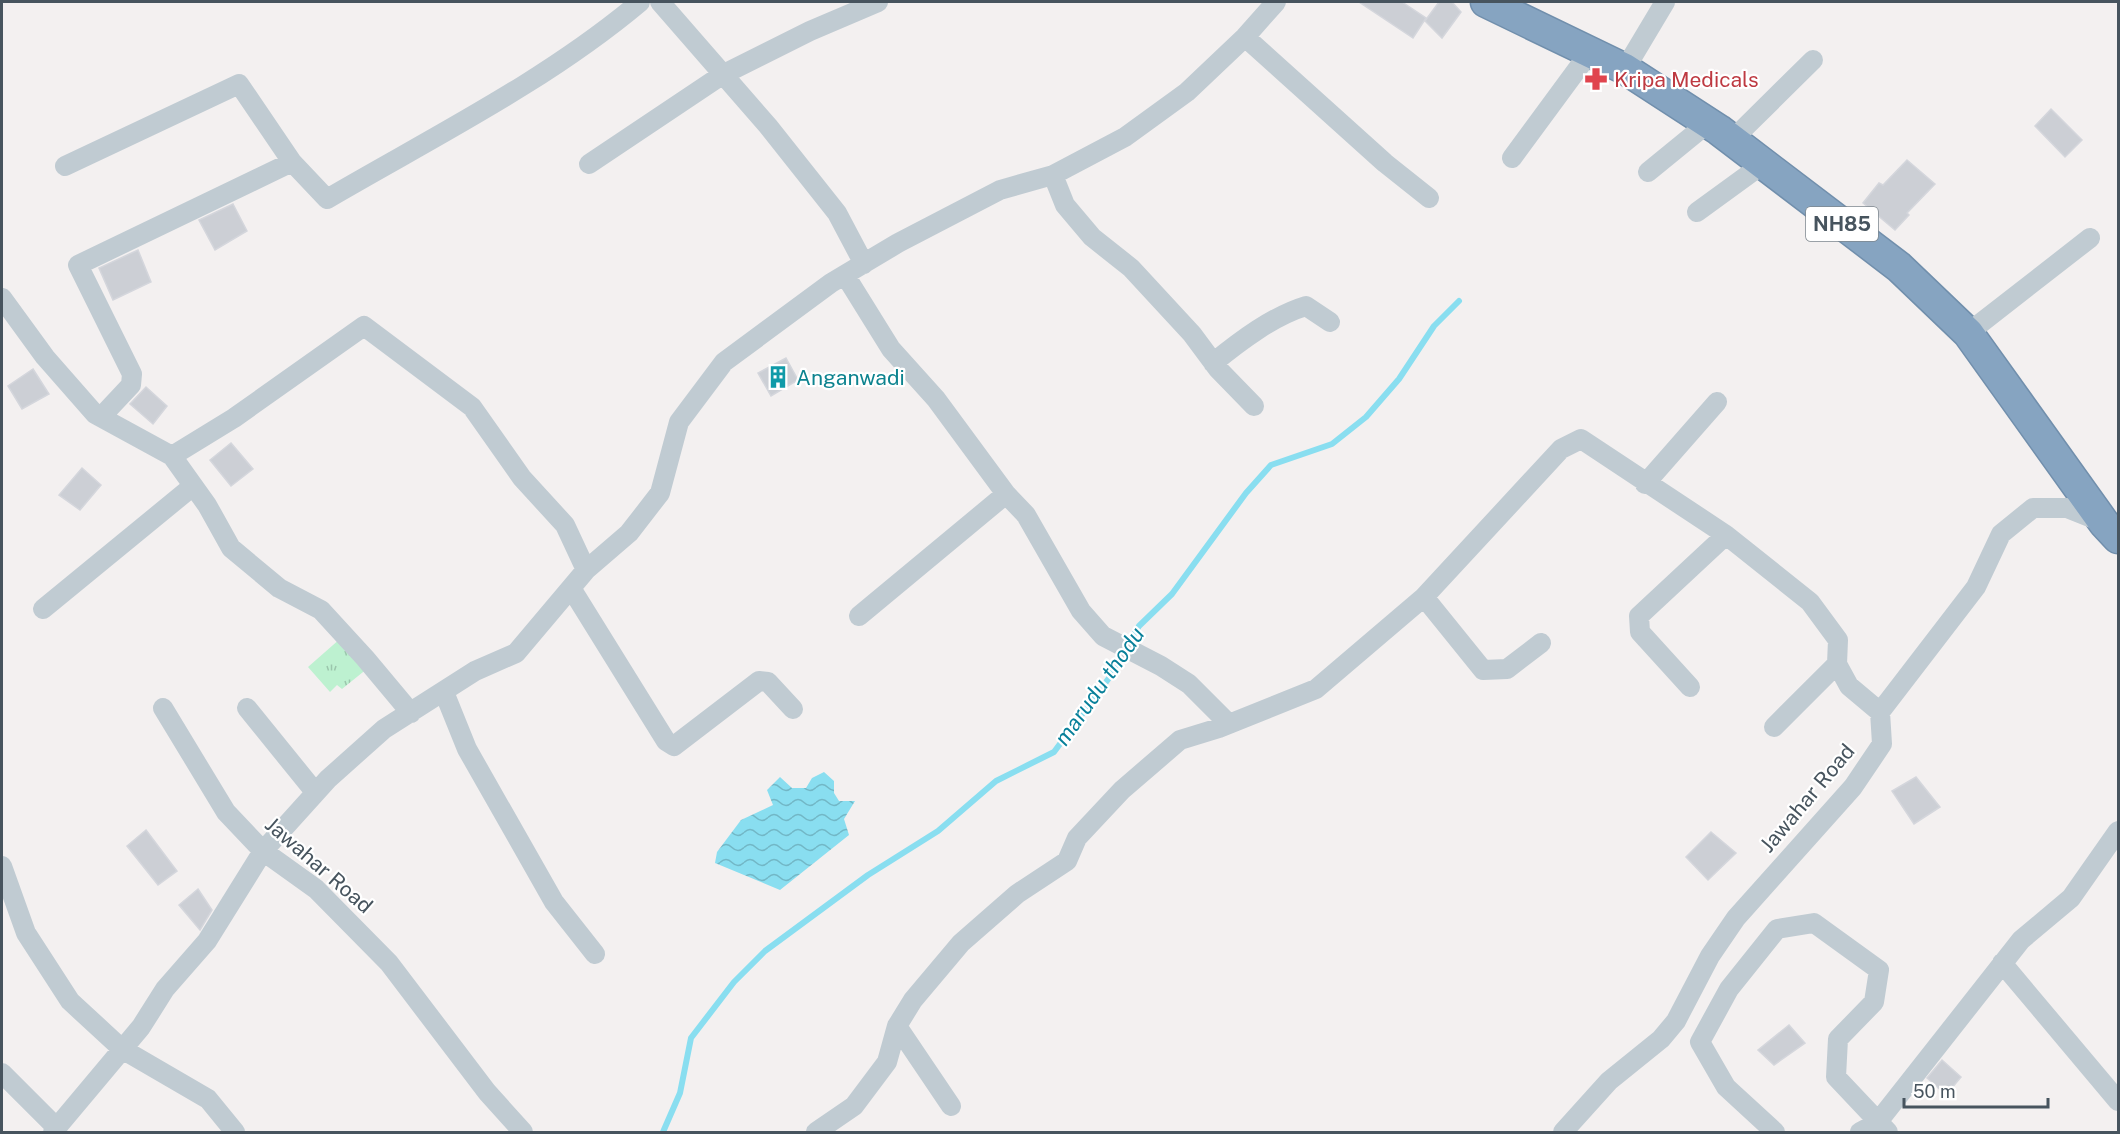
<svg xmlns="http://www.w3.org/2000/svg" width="2120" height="1134" font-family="'Public Sans',sans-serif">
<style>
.park{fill:url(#park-tufts)}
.water{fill:url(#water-waves)}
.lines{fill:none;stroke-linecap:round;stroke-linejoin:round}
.stream{stroke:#89def0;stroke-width:6}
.building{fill:#cccfd5;stroke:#d4d6dc;stroke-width:1.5}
.highway-casing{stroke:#718fac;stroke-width:33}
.minor{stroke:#c0cbd2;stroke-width:20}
.highway{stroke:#86a4c1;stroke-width:30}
.labels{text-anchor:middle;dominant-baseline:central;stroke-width:4.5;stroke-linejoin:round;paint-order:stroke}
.shield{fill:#fff;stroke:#7e878e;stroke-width:1.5}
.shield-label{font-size:20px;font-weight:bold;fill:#47545e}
.health-label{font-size:21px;fill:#be3a42;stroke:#fff;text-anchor:start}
.culture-label{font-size:21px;fill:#0d838f;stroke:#fff;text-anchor:start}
.street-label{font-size:21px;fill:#47545e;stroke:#fff}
.water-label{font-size:22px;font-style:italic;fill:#08809a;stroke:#fff}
</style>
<defs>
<pattern id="park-tufts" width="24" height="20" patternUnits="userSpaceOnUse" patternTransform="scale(1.5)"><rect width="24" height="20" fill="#bdf1d0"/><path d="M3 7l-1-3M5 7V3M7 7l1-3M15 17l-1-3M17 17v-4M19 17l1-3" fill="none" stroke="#9bc6ac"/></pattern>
<pattern id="water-waves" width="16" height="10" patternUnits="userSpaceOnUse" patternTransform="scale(1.5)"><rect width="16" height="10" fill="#89def0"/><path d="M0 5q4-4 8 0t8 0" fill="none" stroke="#72b7c6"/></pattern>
</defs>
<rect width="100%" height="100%" fill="#f3f0f0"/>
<path class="park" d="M341,638L368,668L342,689L337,685L330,692L308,667Z"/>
<path class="water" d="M824,772L834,781V793L839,801H855L844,819L849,835L780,890L715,863L717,852L741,820L773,805L767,790L780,777L792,788H806L812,778Z"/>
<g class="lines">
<path class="stream" d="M663,1132L680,1093L691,1038L734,982L765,951L868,875L938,831L996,781L1054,752L1109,678L1139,626L1172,594L1246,493L1271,465L1332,444L1366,417L1399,379L1434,326L1459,301"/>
</g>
<path class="building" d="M1359,2H1402L1426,18L1413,38Z
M1439,2H1452L1461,12L1442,38L1425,21Z
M2051,109L2082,140L2065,157L2035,126Z
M1907,160L1935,184L1907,213L1909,215L1895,230L1863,203L1879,183L1883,185Z
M233,204L247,231L215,250L199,220Z
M138,250L151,282L113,300L99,268Z
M786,358L798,380L771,396L758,373Z
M33,369L49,394L22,409L8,386Z
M146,387L167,406L153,424L130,404Z
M231,443L253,469L231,486L210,460Z
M82,468L101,485L80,510L59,495Z
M1916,777L1940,807L1914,824L1892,791Z
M146,830L177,871L158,885L127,846Z
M1711,832L1736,853L1708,880L1686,857Z
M198,889L212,910L200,930L179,905Z
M1789,1025L1805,1043L1774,1065L1758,1050Z
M1942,1060L1961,1077L1946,1095L1927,1078Z"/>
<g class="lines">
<g class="highway-casing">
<path id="highway" d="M1486,2L1625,69L1719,130L1899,267L1968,333L2104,523L2118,538"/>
</g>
<path class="minor" d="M660,2L768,126L837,213L864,264
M1245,37L1385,163L1429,198
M1625,69L1665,2
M1732,140L1813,60
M1512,158L1590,52
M292,162L327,199C433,137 546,81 640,2
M589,164L722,75L810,31L878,2
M65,166L239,84L292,162L78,265L132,374L131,385L101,417
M1648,172L1708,123
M1053,175L1065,205L1092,237L1131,268L1192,334L1218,369L1254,406
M1697,212L1763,164
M845,275L891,349L936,399L1006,494
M2,298L45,357L95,414L172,456L207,505L231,548L279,588L321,610L365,658L411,713
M1968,333L2090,238
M1213,363C1240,341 1273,316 1306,306L1330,322
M172,456L234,418L364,326L472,407L522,478L565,525L586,570
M1645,484L1717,402
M571,588L666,741L674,746L759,681L768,682L793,709
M1424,597L1483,670L1507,669L1541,643
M43,609L193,486
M859,616L1006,494L1026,515L1081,611L1103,636L1161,666L1189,684L1229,724
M1690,687L1640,632L1639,616L1726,535
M444,692L467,749L554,902L595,954
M163,708L226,812L263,851L316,889L389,963L487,1092L523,1132
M247,708L315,792
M1774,727L1837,664
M2,866L26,933L70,1001L122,1049L208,1099L235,1132
M2002,963L2118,1101
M897,1026L951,1106
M2,1073L57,1128
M53,1132L141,1027L165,989L207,941L263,851L328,779L384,729L475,671L516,653L586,570L629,533L660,493L679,422L724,362L831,283L898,243L1000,190L1053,175L1125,137L1187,92L1245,37L1276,2
M816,1132L854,1106L887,1062L897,1026L913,1000L961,943L1017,894L1067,861L1077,838L1122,790L1180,740L1219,728L1316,689L1424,597L1561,449L1581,439L1726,535L1810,602L1838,640L1837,664L1849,686L1880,712
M1563,1132L1609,1081L1661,1039L1676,1021L1710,956L1736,918L1853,787L1882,744L1880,712L1976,587L2001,534L2033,508H2067L2102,522
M1775,1132L1726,1087L1700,1042L1729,989L1777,929L1814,923L1879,970L1874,1002L1838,1039L1836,1077L1888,1132
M1860,1132L1877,1123L2021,940L2071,898L2118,831"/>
<use href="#highway" class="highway"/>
</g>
<defs>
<g id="pharmacy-bare" transform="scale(1.8)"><path d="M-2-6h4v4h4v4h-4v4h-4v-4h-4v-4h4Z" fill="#e0444e" stroke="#fff" stroke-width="2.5" paint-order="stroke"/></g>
<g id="building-bare" transform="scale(1.8)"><path d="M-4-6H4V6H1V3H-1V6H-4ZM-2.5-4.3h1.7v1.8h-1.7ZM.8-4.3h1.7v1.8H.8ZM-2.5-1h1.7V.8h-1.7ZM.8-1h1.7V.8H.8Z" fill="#0f9aa8" stroke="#fff" stroke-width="2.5" paint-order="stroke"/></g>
</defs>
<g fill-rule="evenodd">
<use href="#pharmacy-bare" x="1596" y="79"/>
<use href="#building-bare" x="778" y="377"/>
</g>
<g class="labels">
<rect class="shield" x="1806" y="207" width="72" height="34" rx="4.5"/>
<g class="shield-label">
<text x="1842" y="224">NH85</text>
</g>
<g class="health-label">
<text x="1614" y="79">Kripa Medicals</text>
</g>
<g class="culture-label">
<text x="796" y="377">Anganwadi</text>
</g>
<g class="street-label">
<text transform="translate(1807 798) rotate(-50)">Jawahar Road</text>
<text transform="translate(319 865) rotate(41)">Jawahar Road</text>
</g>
<g class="water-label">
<text transform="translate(1099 686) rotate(-55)">marudu thodu</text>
</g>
</g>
<rect width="2120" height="1134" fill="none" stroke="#47545e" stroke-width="6"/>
<path d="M1904 1098v9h144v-9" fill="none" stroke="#47545e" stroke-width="3"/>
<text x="1913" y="1098" font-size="18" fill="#47545e" stroke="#ffffff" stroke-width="4.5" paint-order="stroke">50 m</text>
</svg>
